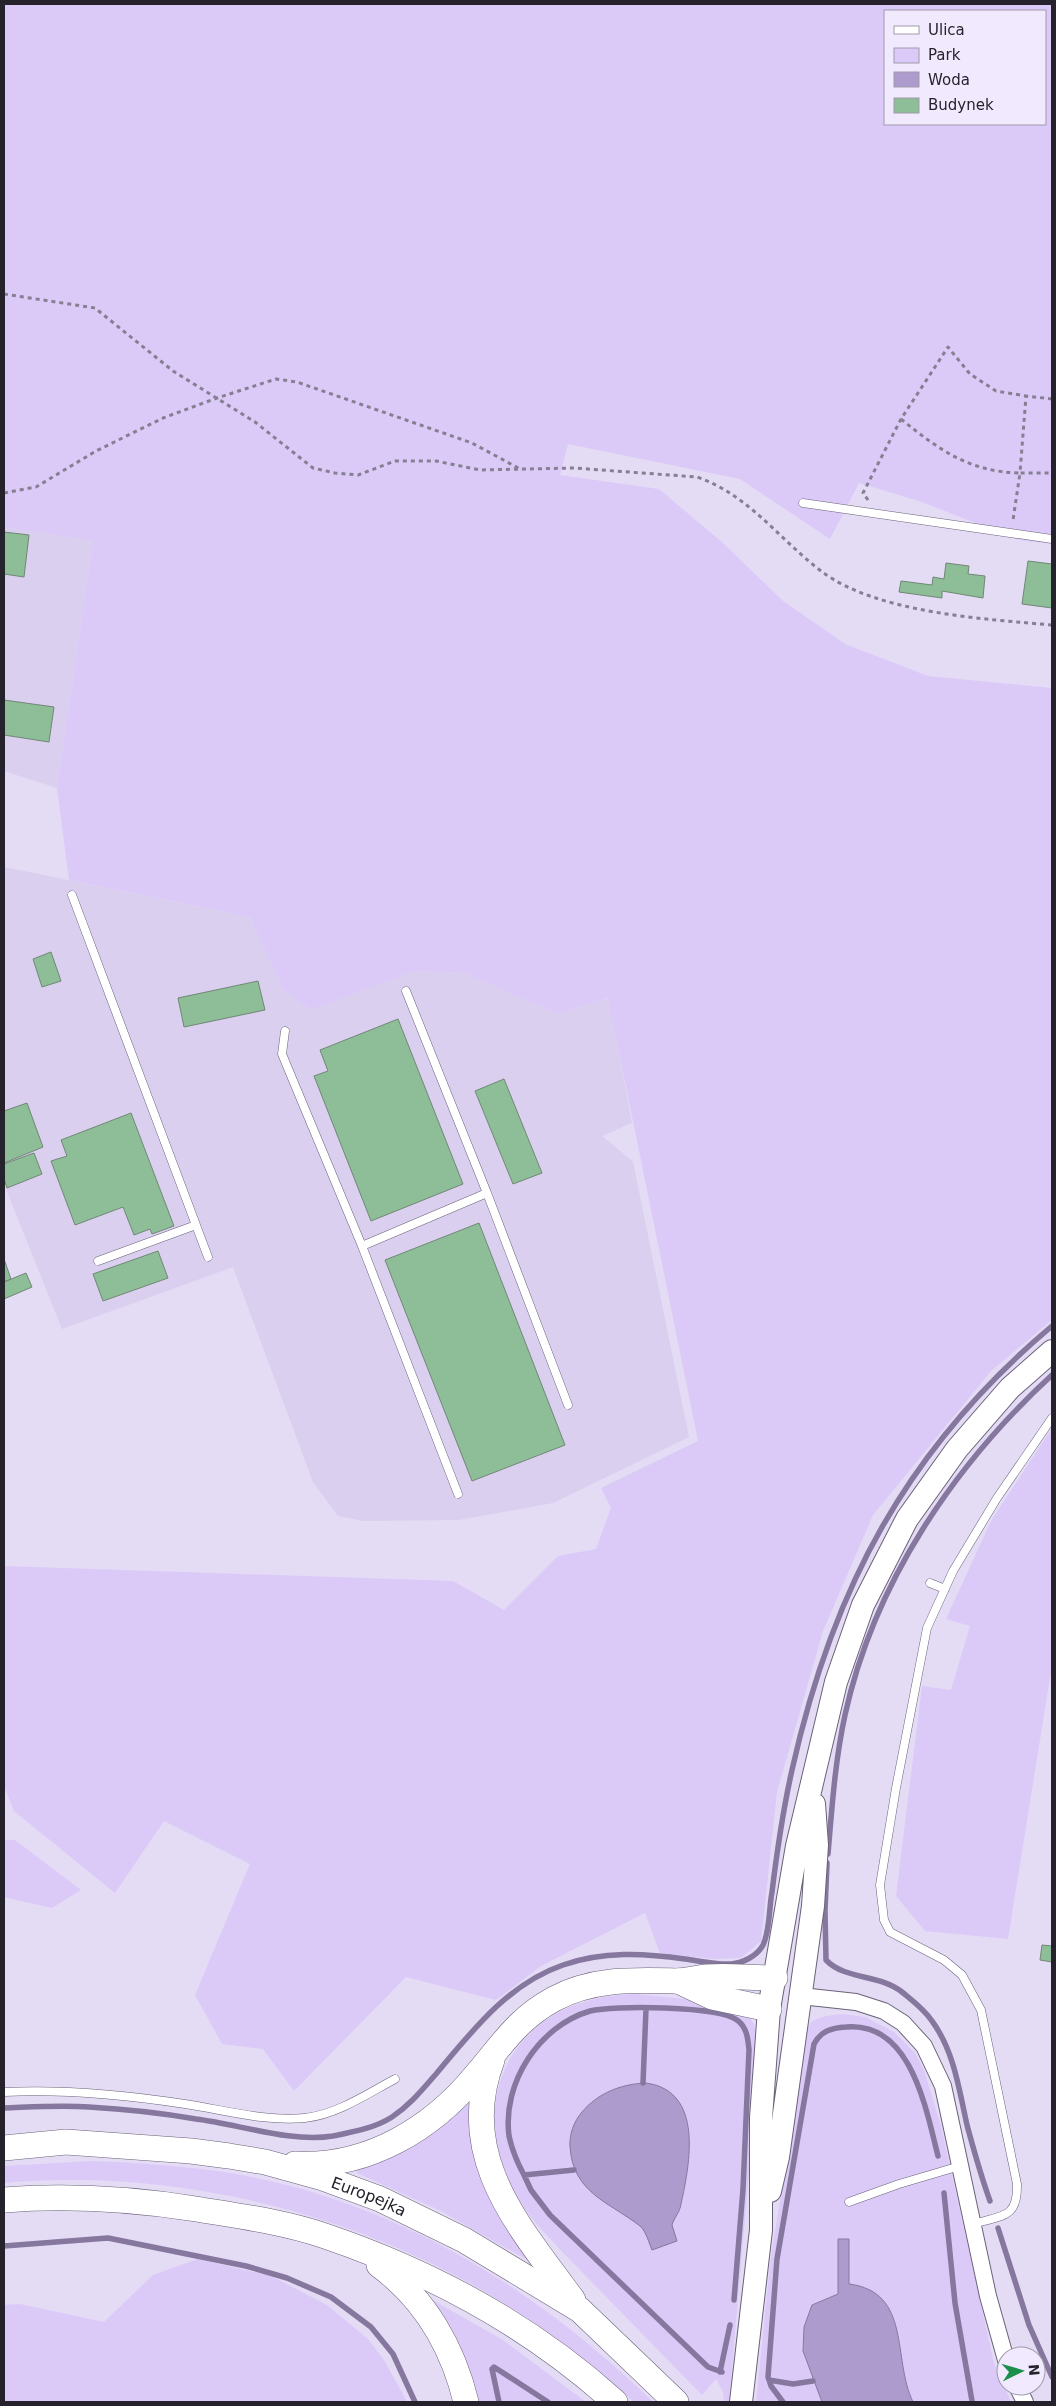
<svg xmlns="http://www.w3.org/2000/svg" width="1056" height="2406" font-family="'DejaVu Sans',sans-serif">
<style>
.built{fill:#dacfef}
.green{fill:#dbcaf8;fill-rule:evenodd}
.water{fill:#ae9bce;stroke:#85779d}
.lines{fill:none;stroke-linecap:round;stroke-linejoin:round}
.stream{stroke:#85779d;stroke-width:5.5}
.building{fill:#8dbe98;stroke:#718776}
.lane-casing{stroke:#6a6278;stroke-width:9}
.street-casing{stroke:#6a6278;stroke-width:18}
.secondary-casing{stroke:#6a6278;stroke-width:24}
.primary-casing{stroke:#6a6278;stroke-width:26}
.path{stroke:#867f92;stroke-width:3;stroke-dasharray:4 4;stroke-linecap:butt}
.lane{stroke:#fff;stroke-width:8}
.street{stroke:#fff;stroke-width:16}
.secondary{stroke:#fff;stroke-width:22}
.primary{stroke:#fff;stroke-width:25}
.labels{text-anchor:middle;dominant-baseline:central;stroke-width:4.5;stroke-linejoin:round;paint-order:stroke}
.street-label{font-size:16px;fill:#26222c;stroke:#f1eafe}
</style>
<rect width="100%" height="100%" fill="#e4dbf5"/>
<path class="built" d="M4,527L93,541L57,788L4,771Z
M4,867L250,917L283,989L311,1010L415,971L464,973L558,1014L609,998L632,1123L602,1136L633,1162L689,1437L553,1503L459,1520L363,1521L338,1516L313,1482L233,1267L62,1329L4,1184Z"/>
<path class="green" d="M4,4H1052V544L1019,540L919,501L859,483L830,539L740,479L568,444L560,475L659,489L723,543L783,601L845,644L928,676L1052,688V1320L991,1371L873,1515L823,1631L777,1792L761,1941L741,1958L714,1959L660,1953L645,1913L541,1966L496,2000L406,1977L294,2091L263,2049L222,2044L195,1995L250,1864L164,1821L115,1893L14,1811L4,1786V1566L453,1581L504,1610L558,1556L596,1549L611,1508L601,1488L698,1441L608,998L558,1014L464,973L415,971L311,1010L283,989L250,917L69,880L57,788L93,541L4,527ZM885,11H1045V124H885Z
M1052,1428V1665L1008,1939L925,1931L896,1896L922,1686L951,1690L970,1626L946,1619L991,1521Z
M4,1840H15L81,1890L52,1908L4,1897Z
M633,1994L686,1999L711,2004L749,2016L755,2026L759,2057L729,2402H724L723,2392L716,2379L702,2395C661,2353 621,2312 580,2270C556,2245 533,2223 514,2194C510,2188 504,2181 502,2174C488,2136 491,2089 513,2054C540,2012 585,1996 633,1994Z
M843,2014L865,2017L894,2032L915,2053L924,2070L941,2126L994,2363L1011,2402H756L771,2256L797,2097L805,2032L812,2021L826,2016Z
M471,2093L529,2261L441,2211L357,2173V2169Z
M93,2161C141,2163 189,2166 236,2174C397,2202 538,2290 653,2402H634C593,2365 550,2331 502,2302C356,2212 175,2168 4,2183V2166Z
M198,2259L271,2276L327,2305L368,2339L384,2360L406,2400L405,2402H4V2305L20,2304L104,2322L153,2275Z
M429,2298L503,2340L586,2402H476Z"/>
<path class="water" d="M646,2083C704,2091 690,2163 681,2204C680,2212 674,2218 672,2225L677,2241L652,2250C649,2243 646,2231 640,2226C609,2202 573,2193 570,2147C569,2135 574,2121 582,2112C598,2093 621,2084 646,2083Z
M838,2239H849V2284C912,2292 892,2359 913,2402H822L803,2351L804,2327L812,2305L838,2294Z"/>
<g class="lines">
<path class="stream" d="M828,1854C832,1807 835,1761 845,1715C874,1583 954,1465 1052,1375
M827,1863L825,1911L826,1960C845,1980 880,1974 902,1992C913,2001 924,2009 932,2021C954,2051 959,2089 967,2125C974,2151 981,2176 990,2201
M643,2083L646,2009
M4,2108C32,2107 61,2105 89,2107C125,2109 161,2113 196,2119C238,2124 291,2143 333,2136C353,2132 375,2128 392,2117C410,2105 422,2090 436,2074C472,2031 508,1984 563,1965C603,1951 644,1953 685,1959C700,1961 716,1965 731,1964C743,1963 757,1956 763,1945C770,1931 769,1907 772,1892C777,1851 783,1810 792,1770C833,1587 908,1447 1052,1326
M574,2170L524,2175C517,2162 512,2150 509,2136C502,2083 539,2026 590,2011C613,2005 718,2006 737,2020C747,2027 748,2039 749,2050L743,2189L734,2300
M524,2175L531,2190L550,2215L708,2367L722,2372
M944,2193L955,2303L972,2401
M998,2228L1029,2325L1052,2377
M4,2246L108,2238L246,2266L287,2278L331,2297L371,2327L393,2354L415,2402
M720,2372L730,2325
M769,2380L793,2384L813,2381
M499,2402L492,2369L494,2367L548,2402
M783,2402L771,2386L768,2377L777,2259L814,2044C821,2031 831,2028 846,2027C911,2021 926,2109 938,2156"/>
</g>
<path class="building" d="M4,532L29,535L24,577L4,574Z
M1028,561L1052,564V608L1022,604Z
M946,563L969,566L968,574L985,576L983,598L942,591V598L899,592L901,581L932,585L933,577L944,579Z
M4,700L54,707L49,742L4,735Z
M51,952L61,981L42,987L33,959Z
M258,981L265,1010L184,1027L178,998Z
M398,1019L463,1184L371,1221L314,1076L328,1071L320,1050Z
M504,1079L542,1173L513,1184L475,1091Z
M27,1103L43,1147L4,1163V1111Z
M131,1113L174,1226L152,1234L150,1229L134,1235L123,1207L75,1225L51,1161L67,1156L61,1140Z
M34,1153L42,1174L7,1188L4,1179V1164Z
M479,1223L565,1445L472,1481L385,1260Z
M158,1251L168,1278L103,1301L93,1274Z
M4,1259L11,1279L4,1282Z
M26,1273L32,1287L4,1299V1282Z
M1042,1945L1052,1946V1962L1040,1960Z"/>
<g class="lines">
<g class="lane-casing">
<path id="lane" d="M803,503L1052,539
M72,895L208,1257
M285,1031L282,1054L362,1246L458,1494
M487,1193L568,1405
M362,1246L487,1193L406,991
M98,1261L196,1225
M930,1583L945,1589
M4,2092C64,2089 126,2095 185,2104C225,2110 265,2122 305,2118C338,2114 367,2094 395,2079
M849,2202L899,2184L960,2166
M973,2224C1002,2215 1018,2219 1017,2184L981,2010L962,1975L944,1960L890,1932L884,1920L880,1885L896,1788L927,1628L953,1571L997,1498L1052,1418"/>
</g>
<g class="street-casing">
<path id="street" d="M801,1996L856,2002L884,2011L903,2023L924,2046L943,2086L988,2296L1006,2360
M1017,2386L1025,2402"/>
</g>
<g class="secondary-casing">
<path id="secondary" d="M770,2191L778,2157L813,1906L817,1845L814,1804
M741,2402L761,2230V2118L769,2009L797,1846L836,1682L863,1605L907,1519L957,1449L1010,1388L1052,1351"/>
</g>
<g class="primary-casing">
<g id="primary">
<path d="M678,1981L712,1997L769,2009"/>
<path d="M492,2060C455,2157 520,2227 573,2300"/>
<path id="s1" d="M4,2148L66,2142L191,2151L229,2156L265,2162L323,2178L380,2199L464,2240L580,2310L676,2402"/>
<path d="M295,2164C367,2168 432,2129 476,2075C502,2045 517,2019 554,1999C593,1978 634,1980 676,1981C687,1981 696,1978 706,1977C729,1975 752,1978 775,1978"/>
<path d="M4,2200C68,2195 132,2199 196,2209C239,2216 284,2222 325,2236C431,2272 532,2327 615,2402"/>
<path d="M379,2265C425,2299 453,2348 466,2402"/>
</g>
</g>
<path class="path" d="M4,294L95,308L173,371L255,422L313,468L335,473L358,475L395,461H436L480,470L574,468L697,477C749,495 779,539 821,571C876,613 984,619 1052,625
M1052,399L1026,396L1020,473H1052
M901,419C939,450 970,472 1020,473L1013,520
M4,493L36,487L96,451L163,418L217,398L276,379L297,382L472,443L522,470
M868,500L863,493L901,419L948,347L970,374L996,391L1026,396"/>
<use href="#lane" class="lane"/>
<use href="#street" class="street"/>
<use href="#secondary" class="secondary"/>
<use href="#primary" class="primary"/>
</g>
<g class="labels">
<g class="street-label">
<text stroke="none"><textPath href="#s1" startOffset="372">Europejka</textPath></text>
</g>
</g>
<rect width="1056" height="2406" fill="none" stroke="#26222c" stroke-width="10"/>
<rect x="884" y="10" width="162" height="115" fill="#f1eafe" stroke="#a09aaa"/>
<rect x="894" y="26" width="25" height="8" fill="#ffffff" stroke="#a09aaa"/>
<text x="928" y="35" font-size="15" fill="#26222c">Ulica</text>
<rect x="894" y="48" width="25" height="15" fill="#dbcaf8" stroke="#a09aaa"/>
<text x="928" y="60" font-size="15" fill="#26222c">Park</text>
<rect x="894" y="72" width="25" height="15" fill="#ae9bce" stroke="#a09aaa"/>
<text x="928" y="85" font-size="15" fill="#26222c">Woda</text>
<rect x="894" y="98" width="25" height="15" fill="#8dbe98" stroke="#a09aaa"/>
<text x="928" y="110" font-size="15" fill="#26222c">Budynek</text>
<g transform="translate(1021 2371) rotate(85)"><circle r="24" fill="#f1eafe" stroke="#a09aaa"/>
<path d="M0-4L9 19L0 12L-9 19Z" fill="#1c904b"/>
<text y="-8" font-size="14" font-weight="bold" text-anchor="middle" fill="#26222c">N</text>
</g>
</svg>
